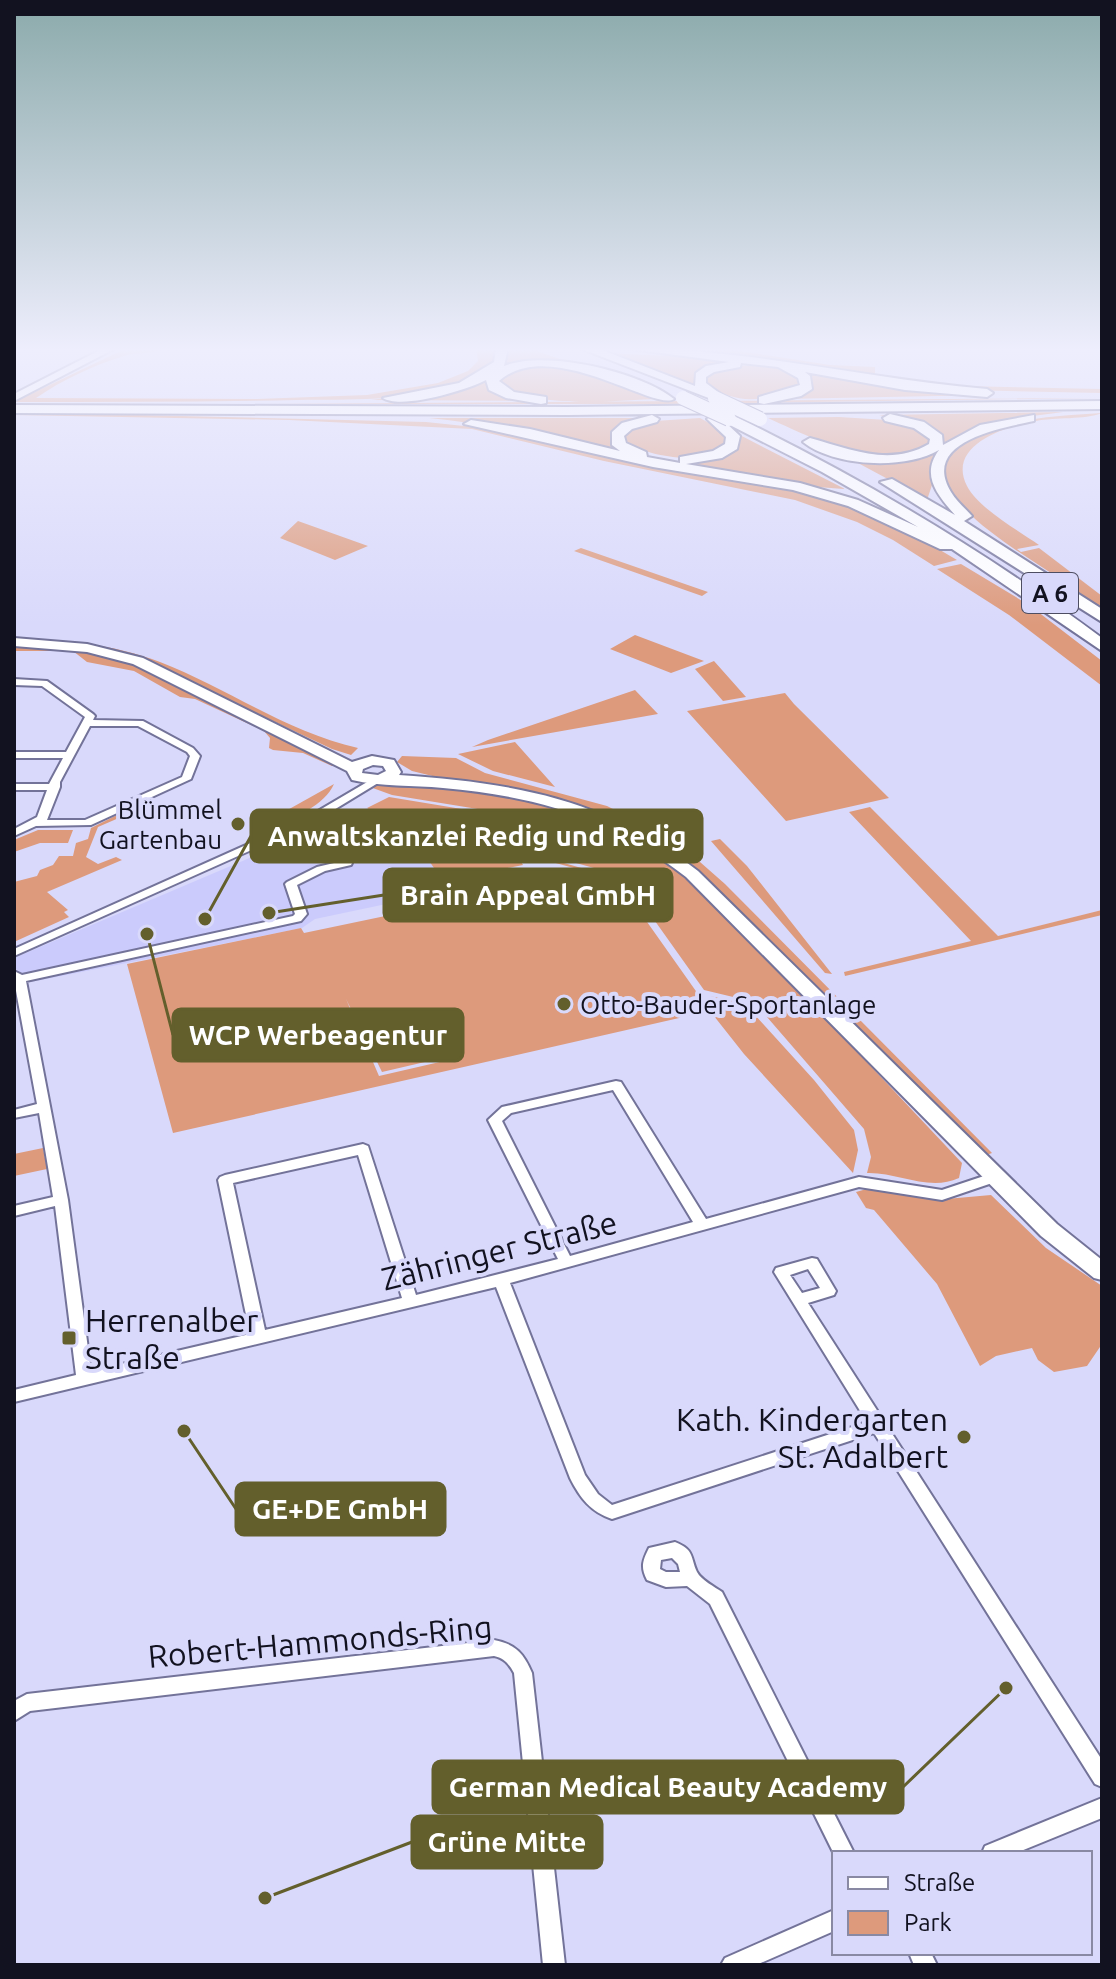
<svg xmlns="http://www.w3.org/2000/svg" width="1116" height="1979" viewBox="0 0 1116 1979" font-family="Ubuntu,sans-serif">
<rect width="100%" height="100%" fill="#d9d9fb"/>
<path fill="#cbcbfc" d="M367,808L434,852L426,855L443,881L453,890L315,919L302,928L31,982L14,967V958Z"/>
<path fill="#dd9a7c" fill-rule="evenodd" d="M127,348H162C148,356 138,351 124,356C94,365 62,380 36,398L257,399L367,395L438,383L468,371L478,361L476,348H498C499,369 472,379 455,385C406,402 348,399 297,400C202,402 108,402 14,402Z
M506,348H529L576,365L533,363L489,381L532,401L371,400L453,389L505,360Z
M646,348H720L830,365L875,367V374L963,386L1102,389V393L964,390L770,359Z
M604,353L740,359L930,390L991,395L780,399L811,385L810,379C775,359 740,361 702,371V390Z
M755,365L784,369L798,376L801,386C765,401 739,407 705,383L707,375L736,366Z
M540,366L576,368L659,399C616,400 529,411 498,381L517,369Z
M1099,398L665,404H266Z
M14,412L426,422L502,430L769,482L839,502L923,540L957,560L934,566L893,540L857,522L795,500L604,461L472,429L289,420L14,415Z
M1063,412C1019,418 959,421 932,462V485L927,500L843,455L892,460L941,445L910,421L879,415Z
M1102,413C1084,420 1056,417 1036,421C1006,426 946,445 967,486C978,508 1019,531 1039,545L1017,549L1021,552L1039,548L1102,596V611C1051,566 984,541 942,483L944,457C994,418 1041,417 1102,413Z
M839,417L887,420L909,424L929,434L932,442C895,480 805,435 768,418Z
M429,418H651L613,434C653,466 670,466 719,455L734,432L845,489C704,480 569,432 429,418Z
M700,418L720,429L727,438C717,471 644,456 623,441L627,430L655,421Z
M298,521L368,546L335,560L280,538Z
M581,548L708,592L702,596L574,551Z
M961,564L1029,605L1102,661V686L1009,615L937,569Z
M635,635L704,661L671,673L610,649Z
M14,638C64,640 113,644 160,662C227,688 287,732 358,748L351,755L332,749L142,659Z
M14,647L65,648L123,659L340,764L332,766L303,753L273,750L269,748L270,738L264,731L195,699L180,697L134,671L87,662L73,651H14Z
M714,661L746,697L723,701L695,669Z
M635,690L658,714L472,747L488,740Z
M785,693L794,704L889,798L786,821L687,711Z
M515,742L555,787L493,771L458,754Z
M402,756L456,758L485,773L607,806L675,840L725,884L992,1153L981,1157L668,845C589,794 500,794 412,771L397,762Z
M384,783L428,784L568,808L667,856L783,973L962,1163L959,1178C929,1192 898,1172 867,1173L871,1157L864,1129L754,1002L704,990L623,876L518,847L496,812L392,795L370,787Z
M334,784C325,805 294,818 274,826L266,822Z
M389,797L492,814L523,865L443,881L425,855L433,851L367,808Z
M870,807L998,936L1102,910V915L845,976L844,972L971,941L849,812Z
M123,812L128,814L98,827L86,857L98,864L116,857L122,860L47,892L68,910L64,912L69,917L14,942V882L37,876L40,870L53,865L59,856H73L76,843L88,839L91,828Z
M38,830H73L68,843H40L14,852V840Z
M720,839L747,866L832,974L825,973L711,841Z
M519,850L616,878L710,1011L720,1010L710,996L745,1004L814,1080L854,1130L858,1150L853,1173L744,1054L710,1011L173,1133L127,964L301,928L304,933L457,901L466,915L478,912L477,908L590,884L588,880L562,875L476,895L472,891L560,871L583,874L581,870L552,862L527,863ZM346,999L382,1072L455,1055L457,1058L379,1076Z
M43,1148L47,1169L14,1176V1154Z
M870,1188L935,1200L991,1195L1046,1248L1102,1286V1344L1087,1366L1054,1372L1038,1360L1032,1348L996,1356L980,1366L937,1284L874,1210L866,1208L856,1192Z"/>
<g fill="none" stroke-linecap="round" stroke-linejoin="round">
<g stroke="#737399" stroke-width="4">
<path id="street" d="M14,679L47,681L93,714L95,716L93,720L143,721L193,748L200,756L191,779L91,825L36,826L14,836V829L37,817L47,790H14V784H49L63,758H14V752H66L85,717L42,686L14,685ZM90,726H138L187,752L190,756L182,777L85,820H47L60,787V782Z
M374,778L379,781L378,783L314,822L14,956V949L306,818Z
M347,860L351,861L352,863L351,865L325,871L297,885L307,914L301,921L26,981L68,1200L91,1371L250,1334L218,1180L220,1177L225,1175L363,1144L368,1146L416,1295L558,1259L488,1120L502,1107L616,1081L621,1082L706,1219L859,1177L942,1190L996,1172L1001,1174L1003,1177L1001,1180L942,1200L859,1187L510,1283L585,1475L598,1494L612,1505L867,1422L774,1272L776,1268L812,1258L817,1259L836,1291L834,1295L808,1303L1102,1760V1787L1095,1784L874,1433L612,1519C591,1512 580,1498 570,1478L496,1287L14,1402V1390L76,1375L55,1206L14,1216V1206L53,1197L39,1113L14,1118V1110L37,1104L14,980V971L22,975L293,916L295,914L285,884L287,882L317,867ZM613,1090L693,1222L570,1256L502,1121L511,1113ZM358,1155L402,1298L265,1330L233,1183ZM808,1269L820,1288L802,1293L790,1275Z
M675,1542C695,1550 690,1557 697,1572C701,1580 715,1587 722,1592L854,1853L834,1854L710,1604L687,1586L666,1587L647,1580C640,1567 643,1560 649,1548ZM672,1558L678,1564L680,1572H666L660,1569L661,1560Z
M494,1640C516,1644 524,1654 532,1673L565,1965H543L514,1673C509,1664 504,1658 494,1656L30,1711L14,1721V1701L27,1694Z
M1102,1798V1818L1016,1853H982L985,1846Z
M834,1910V1931L756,1965H721L725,1958Z
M909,1953H931L937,1965H914Z"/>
</g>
<g stroke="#737399" stroke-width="4">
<path id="secondary" d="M104,348H116L14,401V394Z
M14,638L87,644L143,658L352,762L372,756L394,760L401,772L399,775C514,783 605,798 698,871L1057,1224L1102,1260V1280L1094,1278L1041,1236L686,877C609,817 540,797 443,788C413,785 381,787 352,780L347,771L133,664L87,652L14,646ZM373,765L383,766L386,771L378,775L362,773L363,769Z"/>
</g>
<g stroke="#737399" stroke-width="4">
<path id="highway" d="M496,348H508L504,366C545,349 641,372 674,399C655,412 550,335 499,381L514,392L546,397V403L541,404L506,398L489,390L486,380C467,390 401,410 383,398L459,383L494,362Z
M579,348H597L695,386L696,373L706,366L729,362L623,348C746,348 865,379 987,389L993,393L987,397L905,390L805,372L810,376L812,389L801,396L764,404L759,403V397L800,385L798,378L778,367L741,363L740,367L714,372L706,377V383L726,398L719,402Z
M1102,401V409L567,415L14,413V405L567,407Z
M890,414L924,422L942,435L943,445L980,425L1034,415V421C1002,428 920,441 951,492C956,501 965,508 972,516L964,521L1102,609V622L880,482L892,479L955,515C938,496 920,475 939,450C906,470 834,467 803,442L810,438C850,449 890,467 929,444L930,439L914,428L885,421L883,418Z
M652,415L659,419L657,422L632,429L624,436L626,443L646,452L647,457L680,463V457L713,451L725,444L726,437L707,419L714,415L723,420L724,416H734C864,479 986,552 1102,638V651L952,549H940L848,506L793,490L653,467L464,424L471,420L530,429L620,451L612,445V432L622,423ZM726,423L822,472L918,527L858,500L800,483L686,464L722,458L737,449L740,436Z"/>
</g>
<use href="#street" fill="#fff" fill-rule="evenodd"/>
<use href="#secondary" fill="#fff" fill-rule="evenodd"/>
<use href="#highway" fill="#fff" fill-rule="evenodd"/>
<g stroke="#737399" stroke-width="16" stroke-linecap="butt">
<path id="highway-bridge" d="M683,398L729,419
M715,398L760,419"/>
</g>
<use href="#highway-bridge" stroke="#fff" stroke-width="14"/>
</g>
<linearGradient id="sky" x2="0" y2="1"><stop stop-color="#8baaab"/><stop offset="0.56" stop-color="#eeeefd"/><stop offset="1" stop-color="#eeeefd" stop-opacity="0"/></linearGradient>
<rect width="1116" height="625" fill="url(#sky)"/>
<g fill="#635f2c" stroke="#d9d9fb" stroke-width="3">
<circle cx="238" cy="824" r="8"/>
<circle cx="564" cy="1004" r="8"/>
<rect x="61" y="1330" width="16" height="16" rx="4"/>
<circle cx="964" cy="1437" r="8"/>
</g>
<g text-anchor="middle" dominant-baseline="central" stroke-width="8" stroke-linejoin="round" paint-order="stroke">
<rect fill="#d9d9fb" stroke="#4e4e62" stroke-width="2" x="1022" y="573" width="56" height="40" rx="6"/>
<g font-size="24" font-weight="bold" fill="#121220">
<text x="1050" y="593">A 6</text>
</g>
<g font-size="26" fill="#121220" stroke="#d9d9fb" text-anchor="end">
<text x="222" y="809">Blümmel<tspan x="222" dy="30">Gartenbau</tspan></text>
<text x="580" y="1004" text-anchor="start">Otto-Bauder-Sportanlage</text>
</g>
<g font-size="32" fill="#121220" stroke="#d9d9fb">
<text transform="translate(499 1250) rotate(-14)">Zähringer Straße</text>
<text transform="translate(320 1641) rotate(-5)">Robert-Hammonds-Ring</text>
</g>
<g font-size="32" fill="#121220" stroke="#d9d9fb" text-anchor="start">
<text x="85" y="1320">Herrenalber<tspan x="85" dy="37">Straße</tspan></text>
<text x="948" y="1419" text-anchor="end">Kath. Kindergarten<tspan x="948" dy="37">St. Adalbert</tspan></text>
</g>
</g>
<path fill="none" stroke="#635f2c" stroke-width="3" d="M205 919L251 836M269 913L384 895M147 934L173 1035M184 1431L236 1509M1006 1688L903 1787M265 1898L412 1842"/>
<g fill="#635f2c" stroke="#d9d9fb" stroke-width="3">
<circle cx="205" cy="919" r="8"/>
<circle cx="269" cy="913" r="8"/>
<circle cx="147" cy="934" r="8"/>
<circle cx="184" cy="1431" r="8"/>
<circle cx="1006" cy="1688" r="8"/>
<circle cx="265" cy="1898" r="8"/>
</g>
<g fill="#635f2c" stroke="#635f2c" stroke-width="3">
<rect x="251" y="810" width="451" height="52" rx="8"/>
<rect x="384" y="869" width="288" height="52" rx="8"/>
<rect x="173" y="1009" width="290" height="52" rx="8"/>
<rect x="236" y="1483" width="209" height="52" rx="8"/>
<rect x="433" y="1761" width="470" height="52" rx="8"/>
<rect x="412" y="1816" width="190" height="52" rx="8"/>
</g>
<g font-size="28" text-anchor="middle" font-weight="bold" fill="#fff">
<text x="477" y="846">Anwaltskanzlei Redig und Redig</text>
<text x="528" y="905">Brain Appeal GmbH</text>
<text x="318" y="1045">WCP Werbeagentur</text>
<text x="340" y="1519">GE+DE GmbH</text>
<text x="668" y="1797">German Medical Beauty Academy</text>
<text x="507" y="1852">Grüne Mitte</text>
</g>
<rect width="1116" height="1979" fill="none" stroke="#121220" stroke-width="32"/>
<rect x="832" y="1851" width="260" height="104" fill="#d9d9fb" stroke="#8989a3" stroke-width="2"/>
<rect x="848" y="1877" width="40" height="12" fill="#ffffff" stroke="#8989a3" stroke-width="2"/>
<text x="904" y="1891" font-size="24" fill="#121220">Straße</text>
<rect x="848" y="1911" width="40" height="24" fill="#dd9a7c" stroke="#8989a3" stroke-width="2"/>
<text x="904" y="1931" font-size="24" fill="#121220">Park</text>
</svg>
